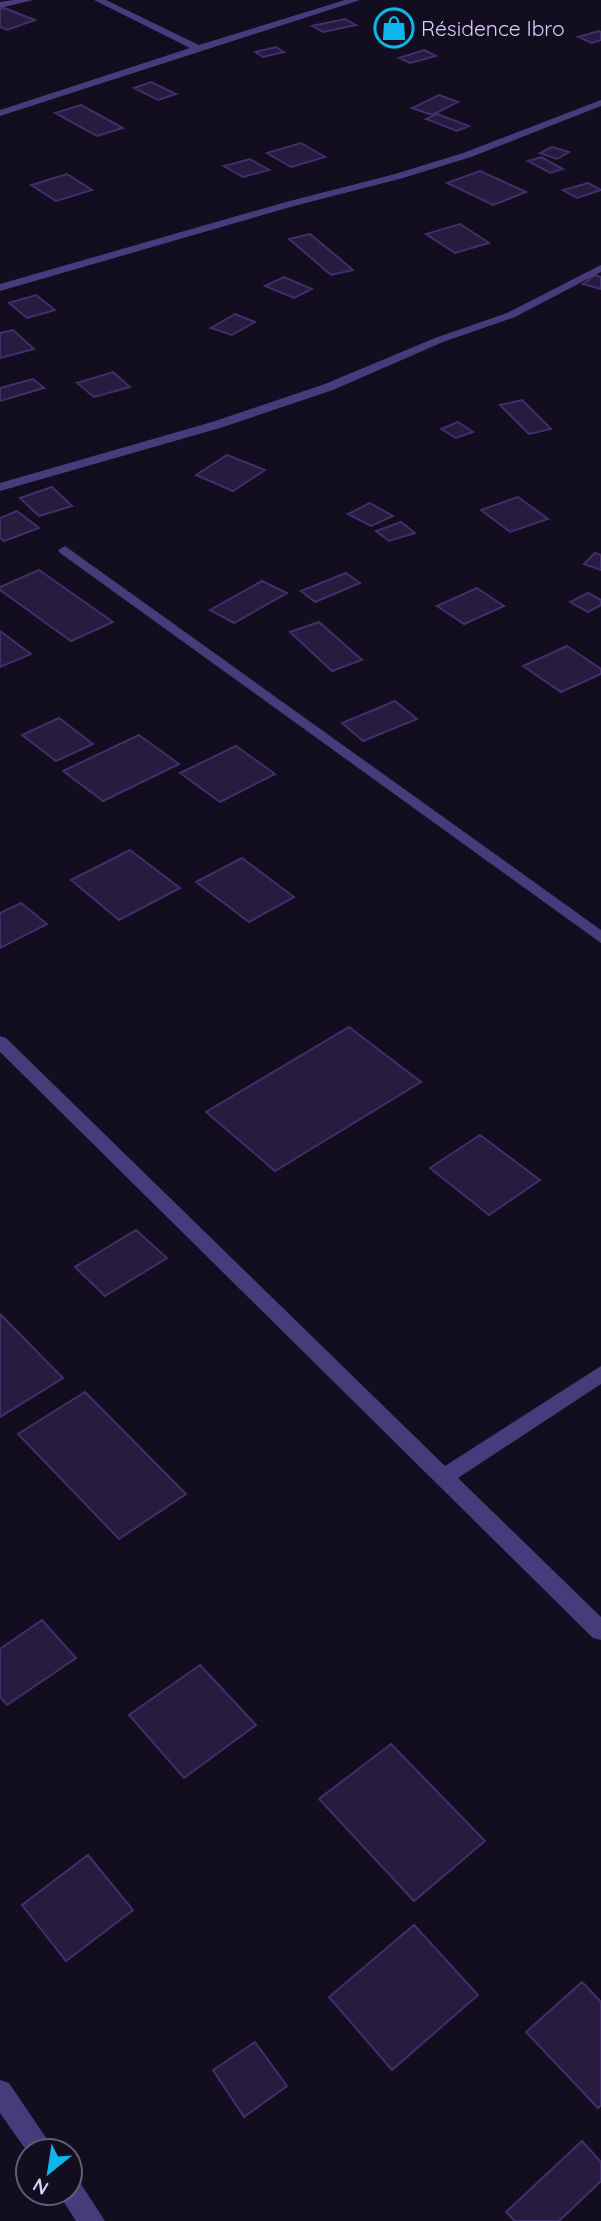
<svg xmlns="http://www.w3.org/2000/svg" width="601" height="2221" viewBox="0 0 601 2221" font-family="Quicksand,sans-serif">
<rect width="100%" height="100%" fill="#130e1f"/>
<path fill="#271b3f" stroke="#422e6a" stroke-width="2" d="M4,8L35,20L7,30L0,27V9Z
M345,19L356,25L323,32L312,26Z
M599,31L601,32V40L592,43L578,37Z
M276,47L284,52L263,57L255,52Z
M424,50L436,56L410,63L399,58Z
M151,82L176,94L158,100L134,88Z
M439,95L458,102L432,115L412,108Z
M81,105L123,128L97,136L55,113Z
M437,114L469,126L457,131L426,119Z
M301,143L325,157L291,167L267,153Z
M552,147L569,152L557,159L540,153Z
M541,157L563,169L550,173L528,161Z
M250,159L269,170L243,177L224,166Z
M480,171L526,192L493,205L447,183Z
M67,174L92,190L56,201L31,185Z
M588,183L601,190L577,198L563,190Z
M460,224L489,243L455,253L426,234Z
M310,234L353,270L331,275L289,239Z
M595,275L601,277V289L583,284Z
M284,277L312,289L294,298L265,286Z
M36,295L55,310L27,318L9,303Z
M235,314L255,322L232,335L211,328Z
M13,330L34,349L0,358V333Z
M113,372L130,387L94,397L77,383Z
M33,379L44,388L0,401V388Z
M522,400L551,429L529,434L500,405Z
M458,422L473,432L456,438L441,429Z
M227,455L265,470L233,491L196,475Z
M52,487L72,506L39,516L20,498Z
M518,497L548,519L510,532L481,510Z
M370,503L393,516L371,526L348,514Z
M17,511L39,528L4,541L0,538V518Z
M401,522L415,533L389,541L376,531Z
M595,553L601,555V570L584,564Z
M39,570L113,622L71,641L0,590V587Z
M346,573L360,583L315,602L301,591Z
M262,581L287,593L234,623L210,610Z
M477,588L504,606L464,624L437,606Z
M588,593L601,600V605L588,612L570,602Z
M319,622L362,660L332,671L290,632Z
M0,631L31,654L0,667Z
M567,646L601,669V674L561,692L523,666Z
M395,701L417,719L363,741L342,723Z
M59,718L93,744L56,761L22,735Z
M139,735L179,764L103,801L63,771Z
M236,746L275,774L220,802L180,773Z
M130,850L180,888L119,920L71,880Z
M242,858L294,897L249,922L196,882Z
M21,903L47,924L0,948V913Z
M349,1027L421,1082L275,1171L206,1112Z
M480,1135L540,1180L489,1215L430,1168Z
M136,1230L167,1258L105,1296L75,1267Z
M0,1314L63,1378L0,1417Z
M85,1392L186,1494L119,1539L18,1434Z
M42,1620L76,1658L7,1705L0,1697V1649Z
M200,1665L256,1725L184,1778L129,1715Z
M391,1744L485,1841L414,1901L319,1799Z
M88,1855L133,1910L66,1961L22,1905Z
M414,1925L478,1995L392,2070L329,1997Z
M582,1982L601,2002V2105L598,2108L526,2032Z
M255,2042L287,2086L244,2117L213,2070Z
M582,2141L601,2162V2181L559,2221H515L506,2212Z"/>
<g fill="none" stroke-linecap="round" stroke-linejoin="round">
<path fill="#473b7c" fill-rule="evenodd" d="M13,0H33L0,8V2Z
M94,0H106L199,45L345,0H360L0,116V110L190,48Z
M601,100V106L471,157L403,178L294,206L0,291V284L286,202L395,174L463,153Z
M601,265V272L515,317L443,342L333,390L220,428L0,491V483L212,422L325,384L435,338L507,313Z
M65,546L601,930V943L60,553L58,550Z
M0,1036L6,1038L445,1466L601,1366V1384L458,1478L601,1617V1640L593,1638L0,1052Z
M0,2080L9,2083L55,2151L28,2153L0,2113Z
M70,2177L79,2181L105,2221H76L58,2193H70Z"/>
</g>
<defs>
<g id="shop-ring" transform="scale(2.0125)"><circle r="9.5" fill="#130e1f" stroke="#0cb5eb" stroke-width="1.5"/><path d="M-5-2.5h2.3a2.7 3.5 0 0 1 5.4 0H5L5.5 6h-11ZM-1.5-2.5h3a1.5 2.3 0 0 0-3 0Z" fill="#0cb5eb"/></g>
</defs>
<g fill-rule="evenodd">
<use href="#shop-ring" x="394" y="28"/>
</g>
<g text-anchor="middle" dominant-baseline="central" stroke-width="6" stroke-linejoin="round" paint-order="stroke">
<g font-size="21" fill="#dacefd" stroke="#130e1f" text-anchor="start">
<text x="421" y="28">Résidence Ibro</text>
</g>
</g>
<g transform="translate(49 2172) rotate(210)"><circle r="33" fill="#130e1f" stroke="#635b78" stroke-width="2"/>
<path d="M0-5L12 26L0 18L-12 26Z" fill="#0cb5eb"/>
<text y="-10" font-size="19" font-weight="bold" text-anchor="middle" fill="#dacefd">N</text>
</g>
</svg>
